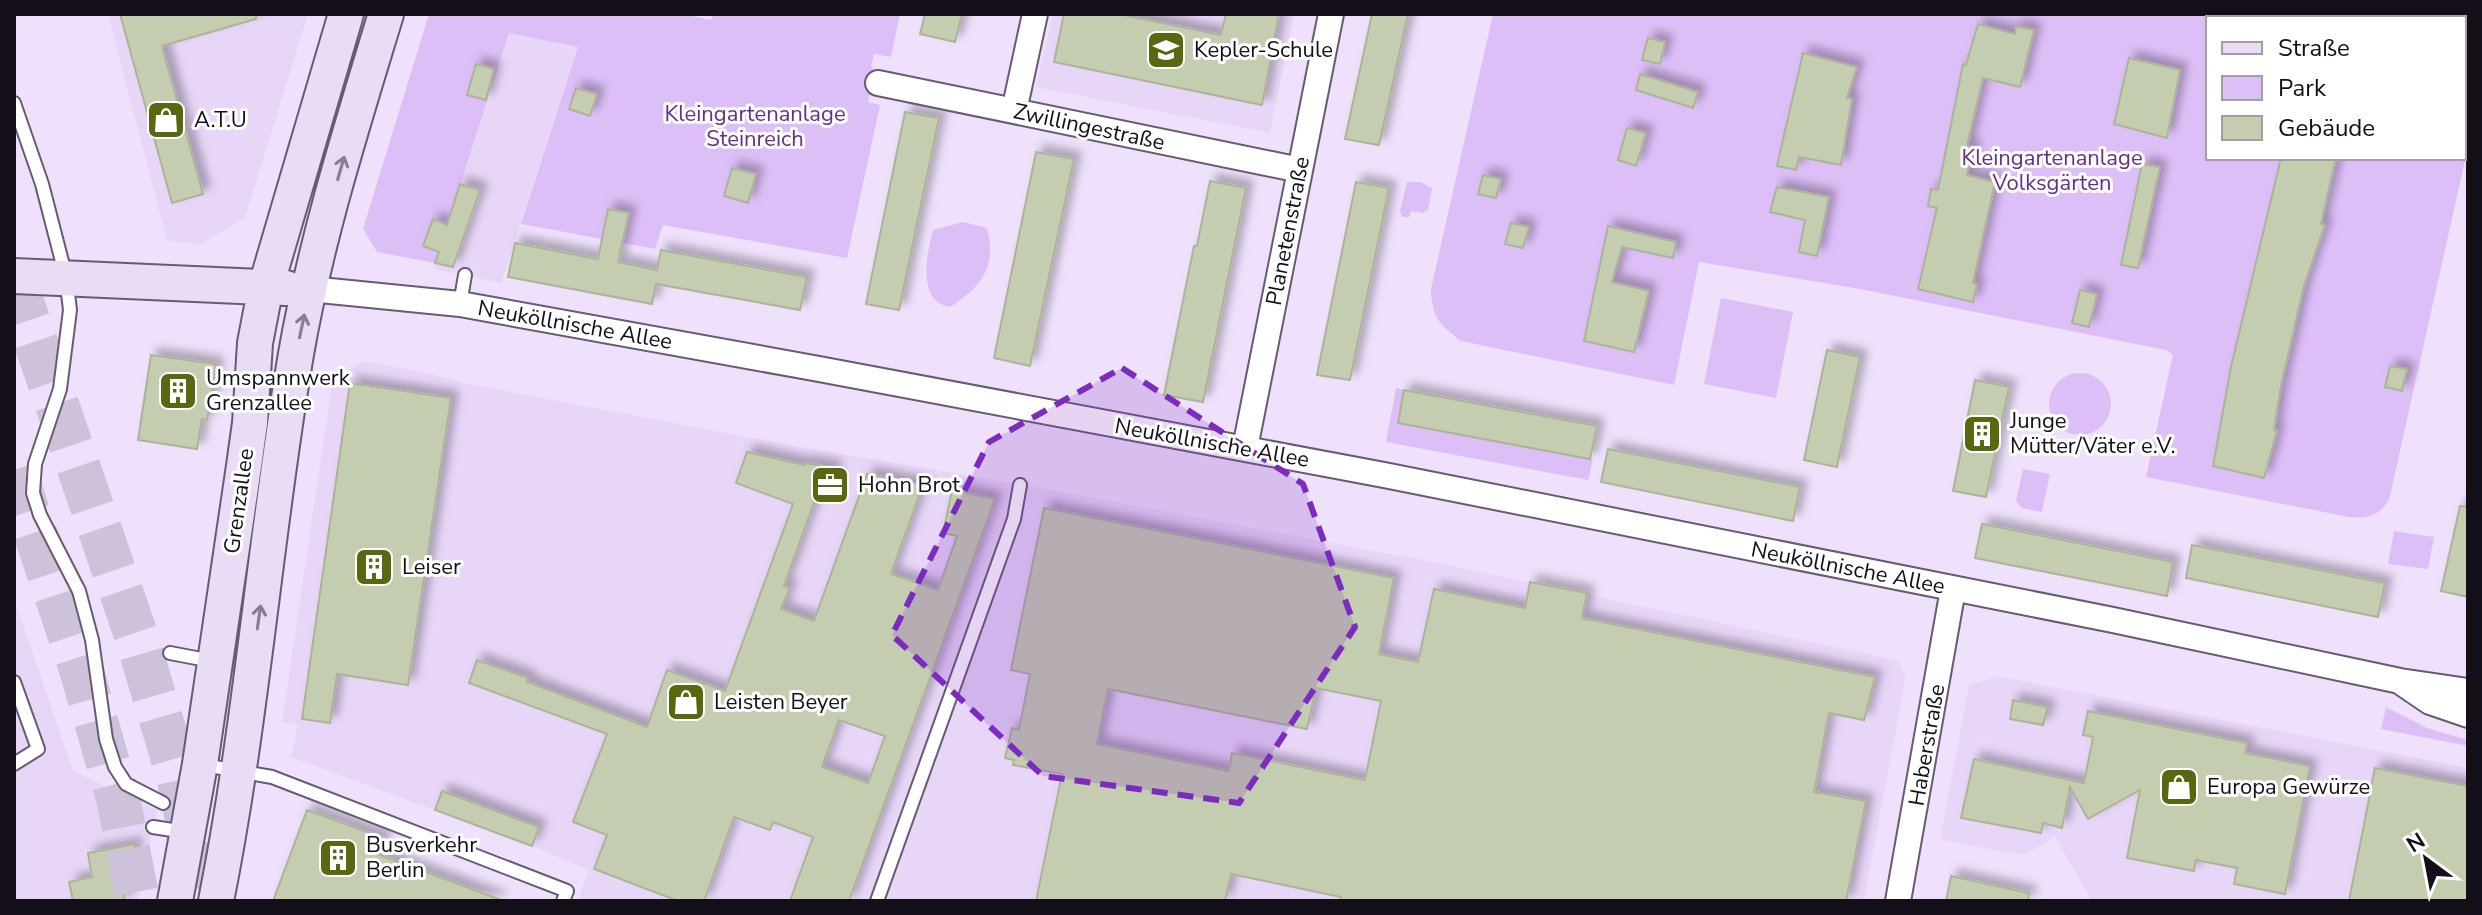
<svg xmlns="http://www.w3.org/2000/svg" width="2482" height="915" viewBox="0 0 2482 915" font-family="'Nunito Sans',sans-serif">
<defs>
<filter id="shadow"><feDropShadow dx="7" dy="-7" stdDeviation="4" flood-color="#0004"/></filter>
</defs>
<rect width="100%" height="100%" fill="#efe1fc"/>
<path fill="#e8d6f8" d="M108,14H308L245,218L201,244L167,241Z
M1053,14H1294L1270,133L1036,87Z
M509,33L578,47L501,283L433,269Z
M362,361L428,373L464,383L794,446L1035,487L1428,561L1896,660L1906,675L1864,901H577L589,870L532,846L291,757L298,724L282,722L332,384Z
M14,598L73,771L157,810L138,901H14Z
M1998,676L2468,768V901H2092L2055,837L2024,855L1940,840L1969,685Z"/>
<path fill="#ddbff7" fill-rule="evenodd" d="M429,14H682L711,20L713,14H900L891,57L874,54L871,66L875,71L868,102L880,105L847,258L663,225L655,249L521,224L578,47L509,33L435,263L377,252L363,229Z
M1493,14H2468V147L2389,500C2378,516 2368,519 2349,517L2146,477L2173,355L2166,350L1860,289L1699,262L1674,385L1461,341C1439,324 1432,318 1431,289ZM2208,18H2464V158H2208Z
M1407,182H1420L1432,188L1428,210L1423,213L1411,211L1409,217H1402L1400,211Z
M963,222L987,228C997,266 982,287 950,307C916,302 927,252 933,230Z
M1721,298L1793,312L1776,398L1704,384Z
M2049 404a31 31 0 1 1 62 0a31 31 0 1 1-62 0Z
M1396,388L1404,390L1399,423L1593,459L1588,480L1386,442Z
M2023,469L2050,474L2042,512L2022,508L2016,501Z
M2394,531L2434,537L2428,569L2388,564Z
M2386,707L2427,728L2468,740V746L2381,729Z"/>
<path fill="#c5cdb1" stroke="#acb398" stroke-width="2" fill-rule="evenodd" filter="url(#shadow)" d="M120,14H256V19L162,46L203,194L172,203Z
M925,14H962L955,42L920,34Z
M1064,14H1119L1221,35L1226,14H1279L1262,105L1054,62Z
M1372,14H1408L1379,145L1345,139Z
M1978,24L2015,34L2016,26L2034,30L2020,87L1983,78L1967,146L1973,147L1967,175L1995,182L1973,283L1977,284L1973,302L1918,289L1937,208L1928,206L1931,189L1938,190L1963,64L1966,65Z
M1648,38L1665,42L1660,64L1642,60Z
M1803,53L1857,67L1847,98L1852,99L1841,165L1799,157L1796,170L1777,166Z
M2129,58L2180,70L2167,138L2114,124Z
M476,64L494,69L486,100L467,95Z
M1640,74L1698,92L1693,108L1636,90Z
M576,88L597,94L590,116L569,109Z
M905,112L939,118L899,310L866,304Z
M1627,128L1646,133L1636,166L1618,160Z
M1036,152L1074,159L1030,366L994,358Z
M2281,158H2336L2321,224L2325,225L2304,286L2281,386L2274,430L2277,431L2264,478L2213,466L2231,367Z
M2142,164L2160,167L2138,268L2121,265Z
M732,168L756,174L748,203L724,196Z
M1483,175L1501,179L1496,198L1478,194Z
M1210,181L1246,188L1203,402L1164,395L1194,246H1197Z
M1356,182L1389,188L1350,380L1317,375Z
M460,184L480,190L453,267L435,263L439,252L423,246L433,219L447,225Z
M1777,187L1829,197L1817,256L1799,252L1805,220L1770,212Z
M608,209L629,213L618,262L657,270L661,250L807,277L800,310L656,284L652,304L508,277L515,243L598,259Z
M1511,223L1529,227L1523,248L1505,244Z
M1608,226L1676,242L1673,258L1622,247L1612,282L1649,291L1634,352L1584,341Z
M2080,290L2097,294L2089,327L2072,323Z
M1827,350L1860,357L1837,467L1804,460Z
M151,355L216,364L207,420L202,419L197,449L138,440Z
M2390,366L2407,369L2402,391L2385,387Z
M1975,380L2009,387L1986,497L1953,491Z
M350,383L451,398L408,685L337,674L330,723L302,719Z
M1404,390L1597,426L1590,459L1398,423Z
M1608,449L1800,487L1793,521L1601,482Z
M747,452L805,465L806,463L835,468L824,498L816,497L784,586L790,588L781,609L814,621L867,474L923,485L891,574L938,590L957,536L943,533L952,490L995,499L849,901H790L813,837L773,822L770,830L734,817L704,901H678L594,869L607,835L573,822L607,734L469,683L477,660L528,678L527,682L647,727L667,670L725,691L793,504L736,483ZM839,720L885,736L868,783L822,767Z
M2460,506L2468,507V597L2441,591Z
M1044,508L1394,578L1379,654L1418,662L1434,589L1525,608L1530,582L1587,593L1582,618L1875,677L1864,720L1829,713L1814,792L1866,801L1846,901H1340L1341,897L1231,874L1225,901H1036L1062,774L1013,765L1014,760L1005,758L1012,728L1019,730L1030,674L1011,670ZM1316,688L1381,701L1365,780L1232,753L1229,771L1097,744L1108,689L1307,729Z
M1982,524L2173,562L2167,596L1975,558Z
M2192,545L2385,583L2378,617L2186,578Z
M2013,700L2048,707L2043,725L2010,719Z
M2088,711L2247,743L2245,753L2310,766L2285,894L2234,884L2237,868L2196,860L2194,871L2127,858L2140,790L2088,819L2070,787L2062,828L2043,823L2041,833L1961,818L1974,759L2084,783L2093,737L2083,735Z
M2375,768L2468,786V901H2349Z
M442,791L539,827L532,846L435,810Z
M307,810L384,838L377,854L499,899L498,901H273Z
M135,844L123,901H73L69,882L92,877L88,853Z
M1951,876L2029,893L2028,901H1946Z"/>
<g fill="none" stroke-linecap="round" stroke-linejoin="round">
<path stroke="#cec1da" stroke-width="44" stroke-dasharray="44 22" stroke-linecap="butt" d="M14,279L137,638L179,780L204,901
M14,470L81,669L118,798L138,901"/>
<g stroke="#675b72" stroke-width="16">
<path id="lane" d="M14,103L42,184L66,277L70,310L60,389L35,464L33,493L40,515L79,591L92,640L106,739L115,767L126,784L163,803
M460,304L465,275
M170,653L212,661
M14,682L38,749L14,764
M204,765L272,777L567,891L563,901
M153,827L185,832
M877,901L1014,519L1020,485"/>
</g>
<g stroke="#675b72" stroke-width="28">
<path id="street" d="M878,83L1300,170
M1014,111L1035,14
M310,289L460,304L819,369L1384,475L2113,620L2400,681L2468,691
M1245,448L1331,14
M2402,683L2430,702L2468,715
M1898,901L1953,589"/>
</g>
<g stroke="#675b72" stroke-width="38">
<path id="secondary" d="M14,276L286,288
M175,901L200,764L244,466L250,423L255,343L266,286L346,14
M216,901C252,721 265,536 296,354C316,239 352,126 386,14"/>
</g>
<use href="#lane" stroke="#fff" stroke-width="12"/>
<use href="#street" stroke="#fff" stroke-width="24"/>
<use href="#secondary" stroke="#e9dcf4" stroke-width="34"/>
</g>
<defs><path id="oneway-shaft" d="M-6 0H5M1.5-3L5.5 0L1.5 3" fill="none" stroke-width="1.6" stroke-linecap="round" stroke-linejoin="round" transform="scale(2)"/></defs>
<g stroke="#897f91">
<use href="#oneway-shaft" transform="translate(341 168) rotate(-74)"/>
<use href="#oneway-shaft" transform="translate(302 326) rotate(-78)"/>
<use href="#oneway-shaft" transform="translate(259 617) rotate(-82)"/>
</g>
<path fill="#7b2cbf" fill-opacity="0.2" stroke="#7b2cbf" stroke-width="6" stroke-dasharray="16 10" stroke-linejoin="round" d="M1122,368L1303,484L1355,627L1239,803L1043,776L892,635L989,442Z"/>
<defs>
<g id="school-square" transform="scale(2)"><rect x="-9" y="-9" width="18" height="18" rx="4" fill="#586811" stroke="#fff"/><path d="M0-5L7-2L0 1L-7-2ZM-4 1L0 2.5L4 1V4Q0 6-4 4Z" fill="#fff"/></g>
<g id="shop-square" transform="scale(2)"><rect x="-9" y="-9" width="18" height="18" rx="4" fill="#586811" stroke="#fff"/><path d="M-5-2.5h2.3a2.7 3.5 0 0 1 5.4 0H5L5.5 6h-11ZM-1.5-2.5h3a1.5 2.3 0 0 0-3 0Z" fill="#fff"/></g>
<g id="building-square" transform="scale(2)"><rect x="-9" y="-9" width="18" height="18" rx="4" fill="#586811" stroke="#fff"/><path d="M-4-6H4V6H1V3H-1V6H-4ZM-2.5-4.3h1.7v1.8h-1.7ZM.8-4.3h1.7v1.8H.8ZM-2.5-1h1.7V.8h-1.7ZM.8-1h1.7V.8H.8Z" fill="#fff"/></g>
<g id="office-square" transform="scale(2)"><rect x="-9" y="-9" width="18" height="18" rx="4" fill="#586811" stroke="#fff"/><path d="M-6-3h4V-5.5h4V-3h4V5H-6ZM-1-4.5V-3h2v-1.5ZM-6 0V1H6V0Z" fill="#fff"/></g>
</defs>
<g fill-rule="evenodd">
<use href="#school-square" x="1166" y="50"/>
<use href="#shop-square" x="166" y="120"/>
<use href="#building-square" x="178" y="391"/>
<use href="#building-square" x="1982" y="434"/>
<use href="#office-square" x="830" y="485"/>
<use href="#building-square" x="374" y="567"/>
<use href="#shop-square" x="686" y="702"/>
<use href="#shop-square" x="2179" y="787"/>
<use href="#building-square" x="338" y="858"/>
</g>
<g text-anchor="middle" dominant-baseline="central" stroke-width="6" stroke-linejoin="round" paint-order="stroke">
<g font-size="22" fill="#130e17" stroke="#fff" text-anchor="start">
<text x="1194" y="50">Kepler-Schule</text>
<text x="194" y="120">A.T.U</text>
<text x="206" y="378">Umspannwerk<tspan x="206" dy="25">Grenzallee</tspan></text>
<text x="2010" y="421">Junge<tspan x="2010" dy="25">Mütter/Väter e.V.</tspan></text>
<text x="858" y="485">Hohn Brot</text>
<text x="402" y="567">Leiser</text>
<text x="714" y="702">Leisten Beyer</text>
<text x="2207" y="787">Europa Gewürze</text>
<text x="366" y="845">Busverkehr<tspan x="366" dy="25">Berlin</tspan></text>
</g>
<g font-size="22" fill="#642f89" stroke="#fff">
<text x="755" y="114">Kleingartenanlage<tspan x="755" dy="25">Steinreich</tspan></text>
<text x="2052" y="158">Kleingartenanlage<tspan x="2052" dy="25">Volksgärten</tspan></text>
</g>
<g font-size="22" fill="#130e17" stroke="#fff">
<text transform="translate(1089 127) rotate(12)">Zwillingestraße</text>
<text transform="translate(1288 231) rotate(-79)">Planetenstraße</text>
<text transform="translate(575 325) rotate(10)">Neuköllnische Allee</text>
<text transform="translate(1212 443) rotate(10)">Neuköllnische Allee</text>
<text transform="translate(239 501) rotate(-82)">Grenzallee</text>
<text transform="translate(1848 568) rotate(11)">Neuköllnische Allee</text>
<text transform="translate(1927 745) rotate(-80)">Haberstraße</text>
</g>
</g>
<rect width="2482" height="915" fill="none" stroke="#130e17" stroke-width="32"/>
<rect x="2206" y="16" width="260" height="144" fill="#ffffff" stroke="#a19fa2" stroke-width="2"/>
<rect x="2222" y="42" width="40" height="12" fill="#e9dcf4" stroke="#a19fa2" stroke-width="2"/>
<text x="2278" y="56" font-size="24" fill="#130e17">Straße</text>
<rect x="2222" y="76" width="40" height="24" fill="#ddbff7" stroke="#a19fa2" stroke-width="2"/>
<text x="2278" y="96" font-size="24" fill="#130e17">Park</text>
<rect x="2222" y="116" width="40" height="24" fill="#c5cdb1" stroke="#a19fa2" stroke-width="2"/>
<text x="2278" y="136" font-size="24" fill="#130e17">Gebäude</text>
<g transform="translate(2426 859) rotate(328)" stroke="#ffffff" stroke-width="6" paint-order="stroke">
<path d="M0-6L14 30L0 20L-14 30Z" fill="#130e17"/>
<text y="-12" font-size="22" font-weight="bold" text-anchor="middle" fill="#130e17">N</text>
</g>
</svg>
